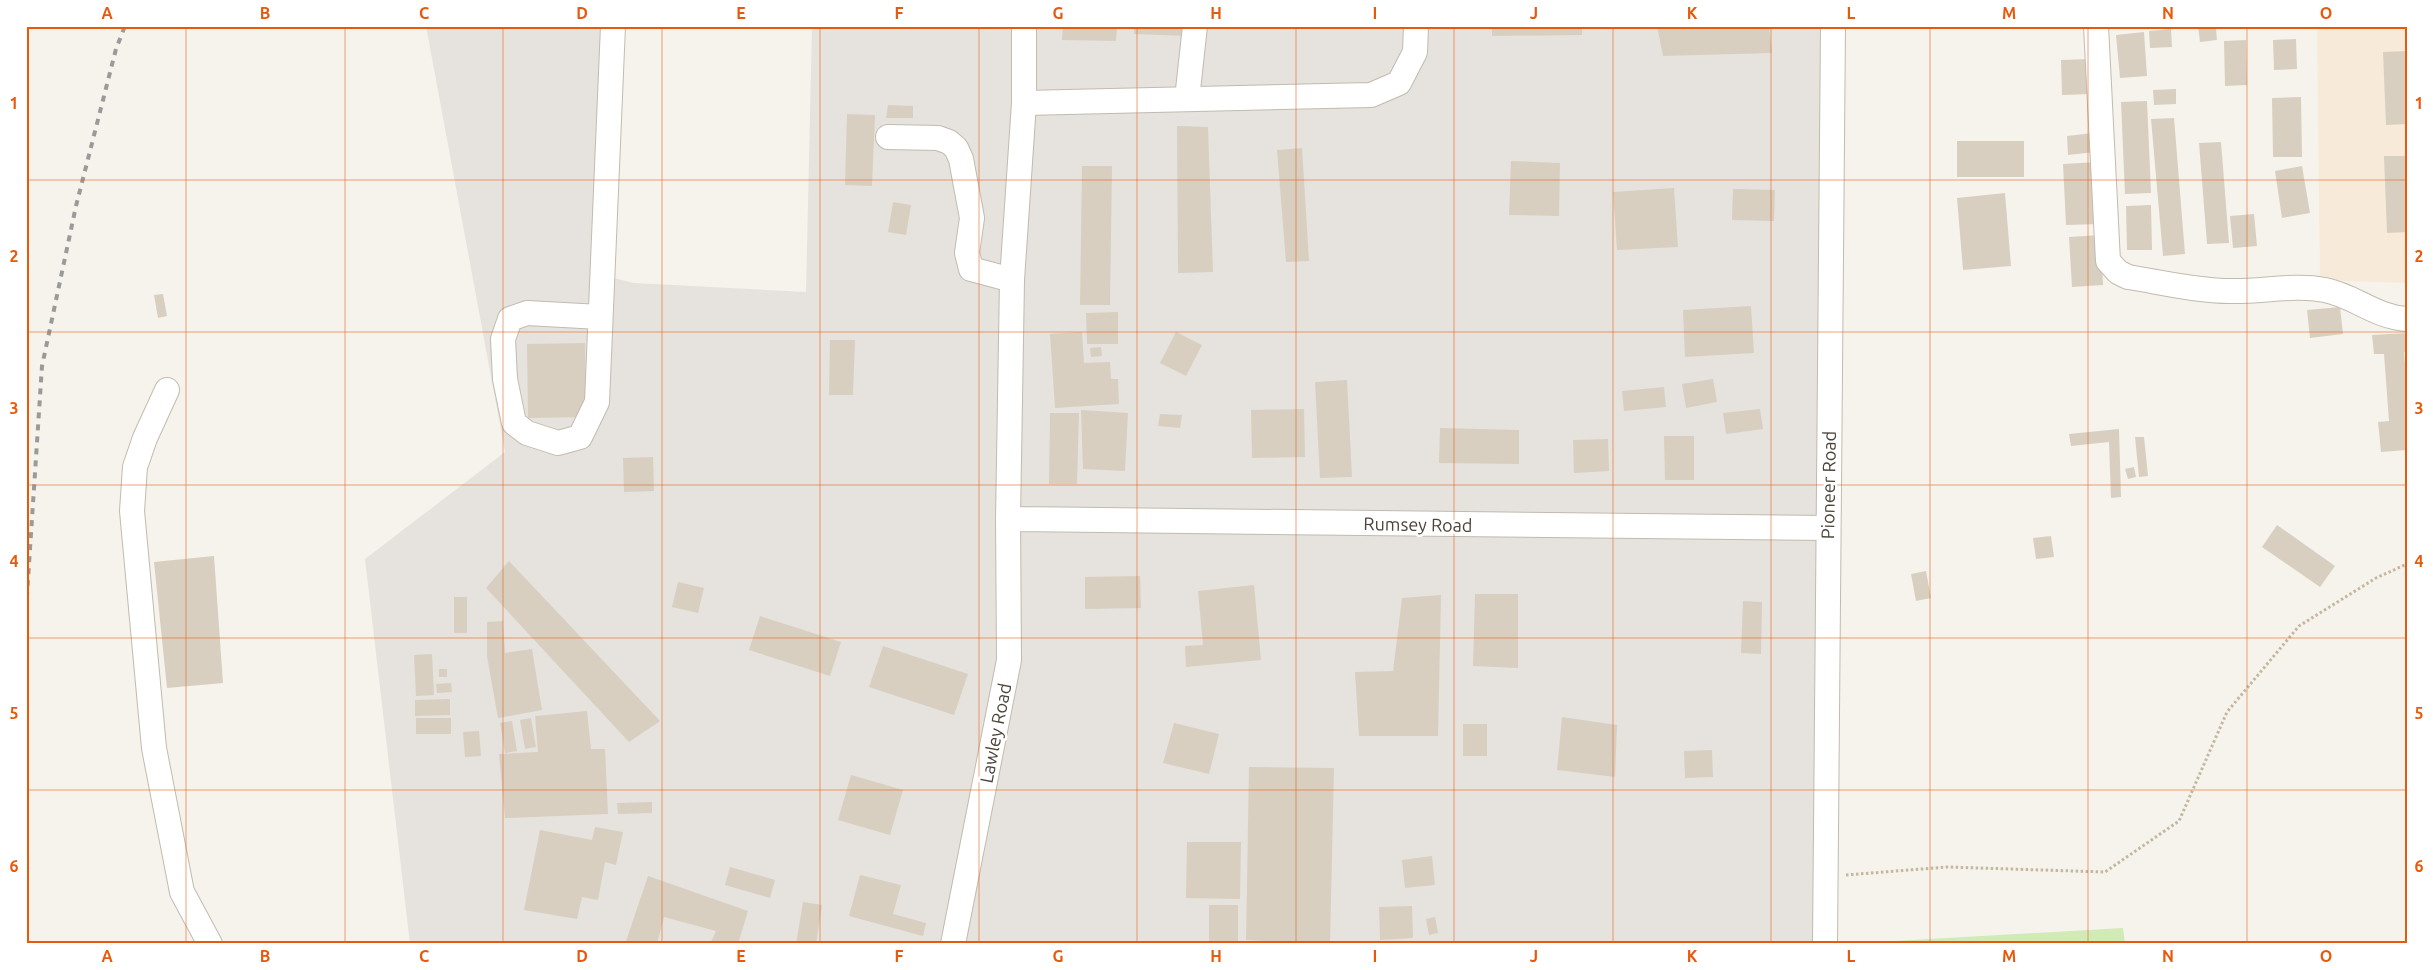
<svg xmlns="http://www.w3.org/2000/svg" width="2433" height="970" viewBox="0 0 2433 970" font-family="Ubuntu,sans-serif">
<rect width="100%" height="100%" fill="#f6f3ec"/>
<path fill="#f7ead8" d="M2317,26H2407V283L2320,280Z"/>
<path fill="#e6e2dd" d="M426,26H613L601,275L634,283L806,292L812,26H1833L1826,944H410L365,559L505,452Z"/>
<path fill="#d2eab5" d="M2123,928L2125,944H1877V942Z"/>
<path fill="#d8cfc1" d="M1063,26H1117L1116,41L1062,40Z
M1134,26H1189V36L1134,34Z
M1492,26H1582V35L1492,36Z
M1657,26H1769L1772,53L1663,56Z
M2198,26H2229V28L2216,29L2217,40L2200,42Z
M2171,29L2172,47L2150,48L2149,31Z
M2144,32L2147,76L2120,78L2116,35Z
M2296,39L2297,69L2274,70L2273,40Z
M2246,40L2247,85L2225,86L2224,41Z
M2407,51V124L2386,125L2383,52Z
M2091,59L2092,94L2062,95L2061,60Z
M2176,89V104L2154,105L2153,90Z
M2301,97L2302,157H2273L2272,98Z
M2147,101L2151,193L2125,194L2121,102Z
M888,105L913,106V118H886Z
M847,114L875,115L872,186L845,185Z
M2174,118L2185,254L2163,256L2151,119Z
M1177,126L1208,127L1213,272L1178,273Z
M2093,133L2095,152L2068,155L2067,136Z
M1957,141H2024V177H1957Z
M2221,142L2229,243L2207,244L2199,143Z
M1302,148L1309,261L1286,262L1277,150Z
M2384,156H2407V232L2387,233Z
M1511,161L1560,163L1559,216L1509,215Z
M2098,162L2100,224L2066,225L2063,164Z
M1082,166H1112L1110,305H1080Z
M2302,166L2310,213L2282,218L2275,171Z
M1674,188L1678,247L1617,250L1613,192Z
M1733,189L1775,190L1774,221L1732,220Z
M2005,193L2011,266L1963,270L1957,198Z
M893,202L911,205L906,235L888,232Z
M2151,205L2152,250H2127L2126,206Z
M2254,214L2257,246L2233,248L2230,216Z
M2101,235L2103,285L2072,287L2069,237Z
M163,294L167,316L158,318L154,295Z
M1751,306L1754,353L1685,357L1683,310Z
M2340,307L2343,334L2310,338L2307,310Z
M1118,312V344H1087L1086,313Z
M1082,332L1084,363L1110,362L1111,379H1118L1119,404L1055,408L1050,334Z
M1176,332L1202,345L1186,376L1160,363Z
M2407,333V352H2404L2407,386V450L2381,452L2378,422L2389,421L2384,354H2374L2372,335Z
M830,340H855L853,395H829Z
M585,343L586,417L528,418L527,344Z
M1101,347L1102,356L1091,357L1090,348Z
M1713,379L1717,402L1686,408L1682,384Z
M1347,380L1352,477L1320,478L1315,382Z
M1664,387L1666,407L1624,411L1622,391Z
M1304,409L1305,457L1252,458L1251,410Z
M1760,409L1763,429L1726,434L1723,413Z
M1081,410L1128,413L1125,471L1083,469Z
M1050,413H1079L1077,484H1049Z
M1160,414L1182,415L1180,428L1158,426Z
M1440,428L1519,430V464L1439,463Z
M2119,429L2121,497L2111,498L2109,442L2071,446L2069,434Z
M1664,436H1694V480H1665Z
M2135,437H2144L2148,476L2139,477Z
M1608,439L1609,471L1574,473L1573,440Z
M653,457L654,491L624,492L623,458Z
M2134,467L2136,477L2128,479L2125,469Z
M2277,525L2335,566L2320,587L2262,547Z
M2051,536L2054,557L2036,559L2033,538Z
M214,556L223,683L167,688L154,562Z
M509,561L660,721L629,742L486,588Z
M1926,571L1931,598L1916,601L1911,574Z
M1140,576L1141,608L1085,609V577Z
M678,582L704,588L698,613L672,607Z
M1254,585L1261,660L1186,667L1185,646L1203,645L1198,591Z
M1475,594H1518V668L1473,666Z
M1441,595L1438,736H1359L1355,672L1393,671L1402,598Z
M454,597H467V633H454Z
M1743,601L1762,602L1761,654L1741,653Z
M760,616L841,642L830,676L749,650Z
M503,621L505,653L532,649L542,710L498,718L487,656V622Z
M883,646L968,674L954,715L869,687Z
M432,654L434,695L416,696L414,655Z
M439,669H447V677H439Z
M451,683L452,692L437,693L436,684Z
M450,699V715L415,716V700Z
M587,711L591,749H605L608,814L505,818L499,754L538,752L535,716Z
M1562,717L1617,725L1615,777L1557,770Z
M416,718H451V734H416Z
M531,718L536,747L525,749L520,720Z
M512,721L517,751L505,753L500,723Z
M1174,723L1219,734L1209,774L1163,763Z
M1463,724H1487V756H1463Z
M479,731L481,756L465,757L463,732Z
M1712,750L1713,777L1685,778L1684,751Z
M1249,767L1334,768L1330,944L1246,940Z
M851,775L903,790L890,835L838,820Z
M652,802V813L618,814L617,803Z
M595,827L623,832L616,865L605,862L598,900L582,897L577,919L524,910L540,830L592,840Z
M1187,842H1241L1240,899L1186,898Z
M1432,856L1435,885L1405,888L1402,860Z
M730,867L775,880L770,898L725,885Z
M860,875L901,885L893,914L926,923L923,936L849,916Z
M648,876L748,911L738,944H710L716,931L664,917L657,944H625Z
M803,902L822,905L816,944H796Z
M1209,905H1238V944H1209Z
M1412,906L1413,938L1380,940L1379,907Z
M1435,917L1438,933L1429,935L1426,919Z"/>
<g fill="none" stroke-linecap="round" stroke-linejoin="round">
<g stroke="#c2bbae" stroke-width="26">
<path id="minor" d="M2096,26L2108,261L2118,272L2128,277C2160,282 2197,291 2230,291C2261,292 2294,284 2325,290C2355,296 2375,317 2407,319
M1187,99L1195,26
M1024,103L1371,95L1399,83L1415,52L1416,26
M888,137L938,138L949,142L956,148L961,159L972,218L967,253L971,269L1012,280
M600,317L527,313L510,319L503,339L505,379L514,423L527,433L558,443L580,437L597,402L613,26
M167,390L145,438L135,467L132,511L154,748L182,892L210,944
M1008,519L1828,528
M953,944L1009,660L1008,519L1012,280L1024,103V26
M1825,944L1833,26"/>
</g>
<path stroke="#c4b79f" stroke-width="3" stroke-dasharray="2.5 2.5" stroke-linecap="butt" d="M1846,875L1947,867L2105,872L2179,821L2227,712L2299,626L2376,578L2407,564"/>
<use href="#minor" stroke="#fff" stroke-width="24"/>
<path stroke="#9a9a9a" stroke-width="4" stroke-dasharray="6 6" stroke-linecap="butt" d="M26,610L42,366L76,206L116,49L125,26"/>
</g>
<path fill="none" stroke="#e8590c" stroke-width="1" stroke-opacity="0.55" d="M186,26V944M345,26V944M503,26V944M662,26V944M820,26V944M979,26V944M1137,26V944M1296,26V944M1454,26V944M1613,26V944M1771,26V944M1930,26V944M2088,26V944M2247,26V944M26,180H2407M26,332H2407M26,485H2407M26,638H2407M26,790H2407"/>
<g text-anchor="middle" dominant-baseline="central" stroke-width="5" stroke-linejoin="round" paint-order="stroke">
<g font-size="18" fill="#4b4439" stroke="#fff">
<text transform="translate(1828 485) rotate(-89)">Pioneer Road</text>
<text transform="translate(1418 524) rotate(1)">Rumsey Road</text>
<text transform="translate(995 733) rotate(-79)">Lawley Road</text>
</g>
</g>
<rect width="2433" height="970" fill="none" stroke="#ffffff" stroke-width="55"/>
<rect x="28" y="28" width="2378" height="914" fill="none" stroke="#e8590c" stroke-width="2"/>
<g font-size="16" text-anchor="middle" font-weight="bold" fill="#e8590c">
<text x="107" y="19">A</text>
<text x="265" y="19">B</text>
<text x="424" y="19">C</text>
<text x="582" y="19">D</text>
<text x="741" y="19">E</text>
<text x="899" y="19">F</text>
<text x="1058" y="19">G</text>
<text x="1216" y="19">H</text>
<text x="1375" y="19">I</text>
<text x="1534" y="19">J</text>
<text x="1692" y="19">K</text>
<text x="1851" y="19">L</text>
<text x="2009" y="19">M</text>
<text x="2168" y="19">N</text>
<text x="2326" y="19">O</text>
<text x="14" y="109">1</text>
<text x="2419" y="109">1</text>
<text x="14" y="262">2</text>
<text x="2419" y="262">2</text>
<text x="14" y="414">3</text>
<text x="2419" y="414">3</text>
<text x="14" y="567">4</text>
<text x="2419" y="567">4</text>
<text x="14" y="719">5</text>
<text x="2419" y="719">5</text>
<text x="14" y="872">6</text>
<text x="2419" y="872">6</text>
<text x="107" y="962">A</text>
<text x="265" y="962">B</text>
<text x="424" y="962">C</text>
<text x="582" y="962">D</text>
<text x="741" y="962">E</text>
<text x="899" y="962">F</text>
<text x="1058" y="962">G</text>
<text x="1216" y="962">H</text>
<text x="1375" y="962">I</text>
<text x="1534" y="962">J</text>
<text x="1692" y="962">K</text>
<text x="1851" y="962">L</text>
<text x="2009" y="962">M</text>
<text x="2168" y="962">N</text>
<text x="2326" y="962">O</text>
</g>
</svg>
